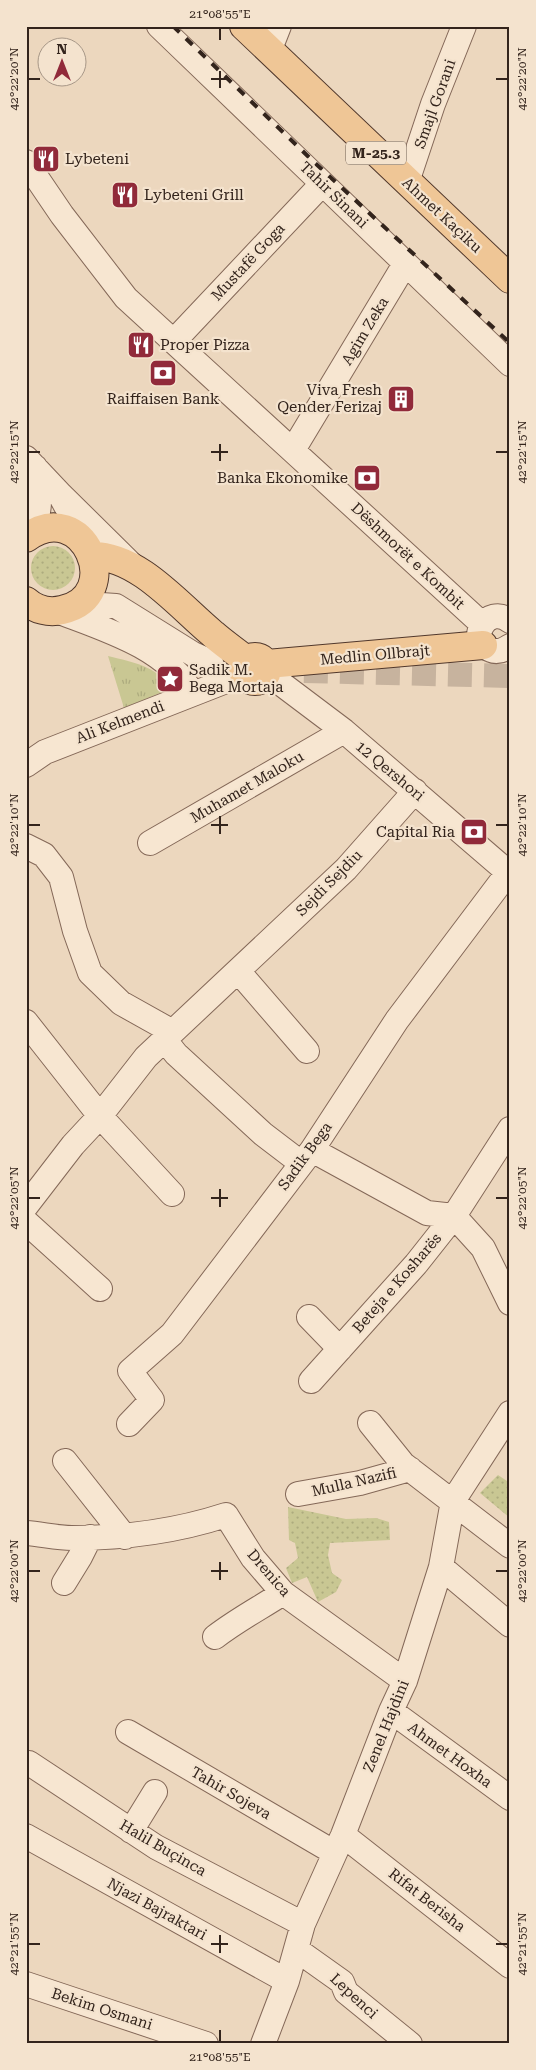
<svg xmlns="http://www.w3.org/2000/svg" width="536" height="2070" viewBox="0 0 536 2070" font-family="'Roboto Serif',serif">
<defs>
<pattern id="grass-dots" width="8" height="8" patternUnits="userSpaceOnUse" patternTransform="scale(1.25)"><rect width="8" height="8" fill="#c9c793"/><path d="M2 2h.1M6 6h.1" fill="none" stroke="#adab7e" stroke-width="1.8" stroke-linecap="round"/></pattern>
<pattern id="park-tufts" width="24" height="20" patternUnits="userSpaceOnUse" patternTransform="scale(1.25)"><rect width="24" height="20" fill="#c9c793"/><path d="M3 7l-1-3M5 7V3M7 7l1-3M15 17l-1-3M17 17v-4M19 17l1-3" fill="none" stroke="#adab7e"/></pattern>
</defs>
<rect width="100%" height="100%" fill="#ecd7be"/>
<path fill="url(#grass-dots)" d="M31 568a22 22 0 1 1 44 0a22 22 0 1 1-44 0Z
M498,1475L510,1483V1518L480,1493Z
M288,1507L346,1519L376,1518L389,1522L390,1540L330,1543L328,1555L332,1573L342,1580L336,1592L318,1602L307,1577L292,1583L286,1568L298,1558L295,1543L289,1540Z"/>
<path fill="url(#park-tufts)" d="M108,656C136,663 153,665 172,688L124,708Z"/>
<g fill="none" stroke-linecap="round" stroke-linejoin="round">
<path stroke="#c7b39e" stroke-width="24" stroke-dasharray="24 12" stroke-linecap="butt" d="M211,662L263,669
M304,671L510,676"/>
<g stroke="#846858" stroke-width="26">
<path id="minor" d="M159,26L510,364
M270,49L279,26
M26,162L62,215L126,298L482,624
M407,182L433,104L464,26
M174,341L322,184
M293,450L405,264
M26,458L59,493L66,506
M59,493L134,567
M31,535C42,512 40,491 35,467
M72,607L86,604L116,606L193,654L211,662
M57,611C104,629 166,647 192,693
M510,621C487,603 465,641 491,650C498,653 504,650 510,646
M267,673L344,731L510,874
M26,765L45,752L244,674
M150,843L344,731
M26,846L44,855L61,877L75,931L90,973L121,1003L171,1031
M238,971L307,1051
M26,1022L100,1116L172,1194
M164,1039L176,1054L263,1134L301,1163
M312,1150L427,1213L454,1216L483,1248L510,1303
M26,1206L73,1145L100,1116L146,1057L346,869L415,791
M26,1222L100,1289
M309,1317L340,1349
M311,1381L416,1264L454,1216L510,1129
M370,1423L403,1464L510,1546
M129,1424L152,1400L130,1371L172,1334L312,1150L397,1020L510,870
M65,1461L125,1537
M298,1494L360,1483L410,1469
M26,1533C41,1534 57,1538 72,1538C123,1538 177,1531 226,1515L253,1558L283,1593L405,1681
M441,1567L510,1625
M64,1583L80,1557L90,1537
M215,1637C237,1620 260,1608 283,1593
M391,1711L510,1798
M128,1732L335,1853
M29,1763L156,1847L303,1924
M131,1831L155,1792
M343,1835L510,1966
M26,1836L287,1981
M297,1950L342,1982L346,1992L410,2044
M26,1984L206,2044
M263,2044L287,1981L303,1924L343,1835L391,1711L405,1681L441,1567L453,1501L510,1413"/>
</g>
<g stroke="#51382c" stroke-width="30">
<path id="major" d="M244,26L510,279
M26,538C83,495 127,596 62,610C49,613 36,610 26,601
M93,556C139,556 180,607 213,634C223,643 235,651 246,660
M243 669a12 12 0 1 1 24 0a12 12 0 1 1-24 0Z
M267,664L483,645"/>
</g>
<use href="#minor" stroke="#f7e6d1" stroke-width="24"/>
<use href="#major" stroke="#efc696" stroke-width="28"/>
<path stroke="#33241c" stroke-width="4" stroke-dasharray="9 9" stroke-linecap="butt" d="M173,26L315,163L510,343"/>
</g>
<path fill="none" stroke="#33241c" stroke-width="2" d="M220,28V40M220,71V88M28,79H40M211,79H228M496,79H508M220,444V461M28,452H40M211,452H228M496,452H508M220,816V834M28,825H40M211,825H228M496,825H508M220,1189V1207M28,1198H40M211,1198H228M496,1198H508M220,1562V1580M28,1571H40M211,1571H228M496,1571H508M220,1935V1953M28,1944H40M211,1944H228M496,1944H508M220,2030V2042"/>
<defs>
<g id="restaurant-square" transform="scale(1.4375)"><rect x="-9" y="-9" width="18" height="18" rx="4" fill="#912a3a" stroke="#f4e3ce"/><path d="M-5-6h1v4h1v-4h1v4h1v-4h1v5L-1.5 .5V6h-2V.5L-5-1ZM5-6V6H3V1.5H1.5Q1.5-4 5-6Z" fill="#fff"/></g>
<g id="bank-square" transform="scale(1.4375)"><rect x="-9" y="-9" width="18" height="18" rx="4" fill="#912a3a" stroke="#f4e3ce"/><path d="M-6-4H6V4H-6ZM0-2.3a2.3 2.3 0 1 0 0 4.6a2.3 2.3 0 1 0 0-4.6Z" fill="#fff"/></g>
<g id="building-square" transform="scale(1.4375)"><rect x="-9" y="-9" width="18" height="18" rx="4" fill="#912a3a" stroke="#f4e3ce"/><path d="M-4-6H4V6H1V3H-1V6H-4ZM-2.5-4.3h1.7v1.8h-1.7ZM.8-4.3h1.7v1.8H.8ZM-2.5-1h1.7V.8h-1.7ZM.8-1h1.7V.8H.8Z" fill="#fff"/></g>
<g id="sight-square" transform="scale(1.4375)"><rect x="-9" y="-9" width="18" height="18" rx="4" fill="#912a3a" stroke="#f4e3ce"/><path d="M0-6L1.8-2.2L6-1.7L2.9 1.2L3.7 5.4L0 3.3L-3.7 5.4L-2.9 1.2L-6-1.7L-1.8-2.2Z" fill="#fff"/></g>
</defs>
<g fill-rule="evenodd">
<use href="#restaurant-square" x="46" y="159"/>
<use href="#restaurant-square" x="125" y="195"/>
<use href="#restaurant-square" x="141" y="345"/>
<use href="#bank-square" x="163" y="373"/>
<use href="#building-square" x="401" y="399"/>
<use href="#bank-square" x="367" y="478"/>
<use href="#sight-square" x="170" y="679"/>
<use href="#bank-square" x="474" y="832"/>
</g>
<g text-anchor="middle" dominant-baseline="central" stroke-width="4.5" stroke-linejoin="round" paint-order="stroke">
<rect fill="#f4e3ce" stroke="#6d5d51" stroke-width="1" x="346" y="141.5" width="60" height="23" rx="4"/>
<g font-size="14" font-weight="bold" fill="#33241c">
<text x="376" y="153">M-25.3</text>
</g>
<g font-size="15" fill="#33241c" stroke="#f4e3ce">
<text transform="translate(435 104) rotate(-70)">Smajl Gorani</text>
<text transform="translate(334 195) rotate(44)">Tahir Sinani</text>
<text transform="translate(442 215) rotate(43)">Ahmet Kaçiku</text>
<text transform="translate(248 262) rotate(-47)">Mustafë Goga</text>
<text transform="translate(365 331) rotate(-59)">Agim Zeka</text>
<text transform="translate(408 556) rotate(43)">Dëshmorët e Kombit</text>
<text transform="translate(375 655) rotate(-5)">Medlin Ollbrajt</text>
<text transform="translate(120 722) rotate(-21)">Ali Kelmendi</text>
<text transform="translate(390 771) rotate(40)">12 Qershori</text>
<text transform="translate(247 787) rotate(-30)">Muhamet Maloku</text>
<text transform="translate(329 883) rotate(-45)">Sejdi Sejdiu</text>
<text transform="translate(305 1156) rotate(-54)">Sadik Bega</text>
<text transform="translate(397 1283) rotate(-49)">Beteja e Kosharës</text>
<text transform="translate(354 1482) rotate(-13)">Mulla Nazifi</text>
<text transform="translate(269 1573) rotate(49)">Drenica</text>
<text transform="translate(386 1726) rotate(-68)">Zenel Hajdini</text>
<text transform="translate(450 1755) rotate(36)">Ahmet Hoxha</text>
<text transform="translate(231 1793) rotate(30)">Tahir Sojeva</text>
<text transform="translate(163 1848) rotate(30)">Halil Buçinca</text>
<text transform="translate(427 1900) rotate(38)">Rifat Berisha</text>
<text transform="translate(157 1909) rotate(29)">Njazi Bajraktari</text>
<text transform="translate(354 1996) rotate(43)">Lepenci</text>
<text transform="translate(102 2009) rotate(18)">Bekim Osmani</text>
</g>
<g font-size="15" fill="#33241c" stroke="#f4e3ce" text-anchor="start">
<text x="65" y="159">Lybeteni</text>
<text x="144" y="195">Lybeteni Grill</text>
<text x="160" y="345">Proper Pizza</text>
<text x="382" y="390" text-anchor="end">Viva Fresh<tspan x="382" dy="17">Qender Ferizaj</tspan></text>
<text x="163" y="399" text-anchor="middle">Raiffaisen Bank</text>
<text x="348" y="478" text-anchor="end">Banka Ekonomike</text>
<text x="189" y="670">Sadik M.<tspan x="189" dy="17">Bega Mortaja</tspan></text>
<text x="455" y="832" text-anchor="end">Capital Ria</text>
</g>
</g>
<rect width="536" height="2070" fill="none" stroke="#f4e3ce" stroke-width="55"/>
<g transform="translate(62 62)"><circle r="24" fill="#f4e3ce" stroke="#a79787"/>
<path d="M0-4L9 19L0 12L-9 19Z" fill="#912a3a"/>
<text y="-8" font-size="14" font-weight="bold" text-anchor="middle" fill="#33241c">N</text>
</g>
<rect x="28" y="28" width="480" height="2014" fill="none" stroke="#33241c" stroke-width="2"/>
<g font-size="12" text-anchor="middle" fill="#33241c">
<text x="220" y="18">21°08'55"E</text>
<text transform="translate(14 79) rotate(-90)" y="4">42°22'20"N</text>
<text transform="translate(522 79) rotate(-90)" y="4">42°22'20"N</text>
<text transform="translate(14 452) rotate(-90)" y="4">42°22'15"N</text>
<text transform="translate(522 452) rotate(-90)" y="4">42°22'15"N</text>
<text transform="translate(14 825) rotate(-90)" y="4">42°22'10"N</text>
<text transform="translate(522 825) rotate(-90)" y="4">42°22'10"N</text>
<text transform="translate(14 1198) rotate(-90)" y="4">42°22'05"N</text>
<text transform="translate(522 1198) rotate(-90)" y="4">42°22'05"N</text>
<text transform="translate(14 1571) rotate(-90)" y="4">42°22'00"N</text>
<text transform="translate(522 1571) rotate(-90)" y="4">42°22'00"N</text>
<text transform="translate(14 1944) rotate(-90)" y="4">42°21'55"N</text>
<text transform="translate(522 1944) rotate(-90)" y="4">42°21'55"N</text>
<text x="220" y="2061">21°08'55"E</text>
</g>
</svg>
